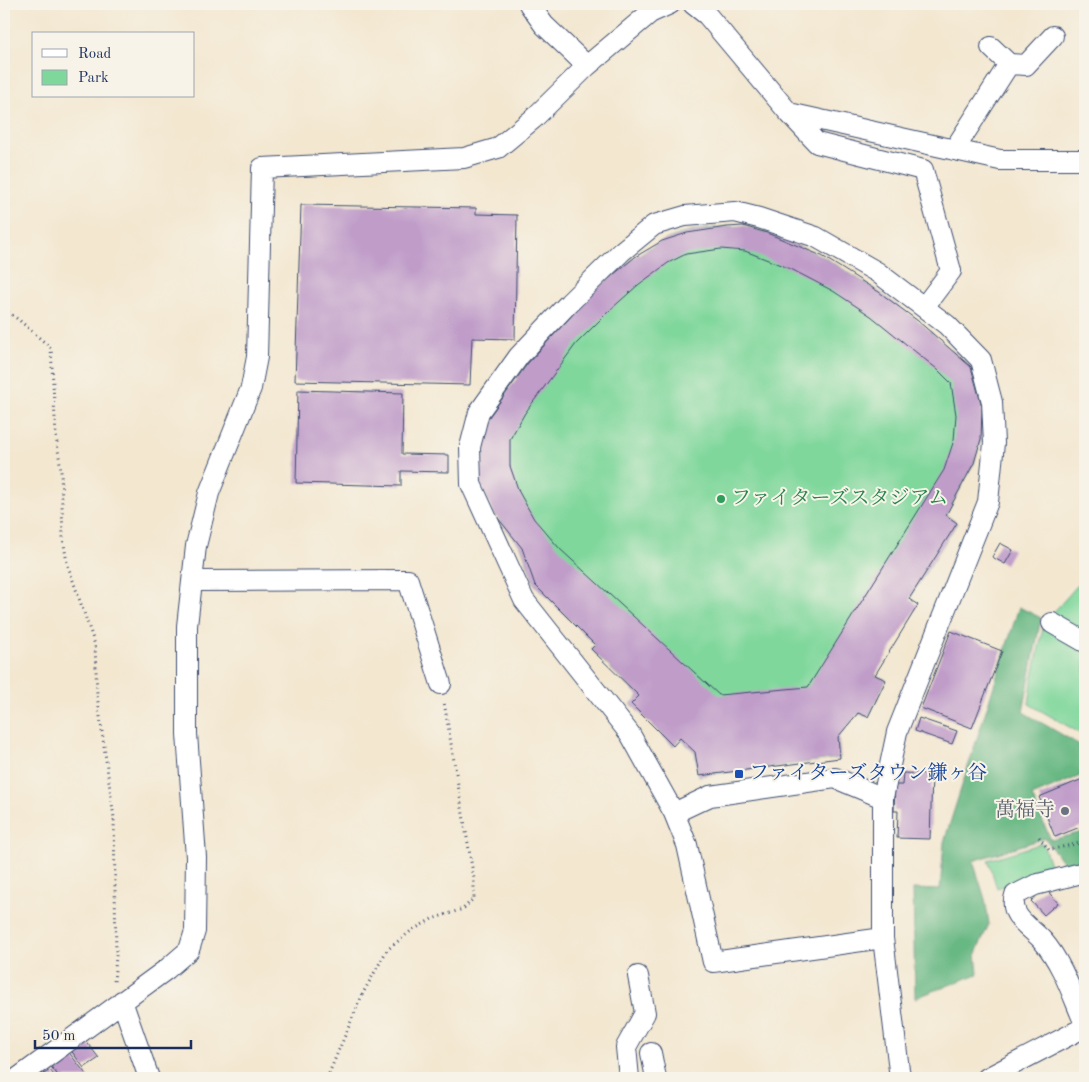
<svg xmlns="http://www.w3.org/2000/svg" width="1089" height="1082" viewBox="0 0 1089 1082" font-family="'Old Standard TT','Noto Serif JP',serif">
<rect width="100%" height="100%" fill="#f7f3e8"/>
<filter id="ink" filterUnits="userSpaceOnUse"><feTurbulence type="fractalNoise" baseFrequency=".02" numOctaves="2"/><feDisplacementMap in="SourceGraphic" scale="10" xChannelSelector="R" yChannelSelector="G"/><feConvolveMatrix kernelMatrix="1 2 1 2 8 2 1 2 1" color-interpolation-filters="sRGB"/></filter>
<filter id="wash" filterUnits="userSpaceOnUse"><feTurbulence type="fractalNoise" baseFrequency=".0096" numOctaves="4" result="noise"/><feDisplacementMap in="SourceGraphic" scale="20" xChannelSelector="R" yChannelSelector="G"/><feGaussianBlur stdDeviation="1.12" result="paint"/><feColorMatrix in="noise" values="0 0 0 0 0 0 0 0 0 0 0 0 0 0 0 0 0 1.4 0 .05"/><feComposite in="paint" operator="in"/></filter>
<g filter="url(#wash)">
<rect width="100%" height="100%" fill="#f3e7d0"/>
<path fill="#7fd79b" stroke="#4d837c" d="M743,226L767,233L822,256L879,292L918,321L971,367L981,439L974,463L946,515L957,523L909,599L875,675L886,680L868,717L858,713L838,737L840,758L699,776L695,752L680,738L673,746L631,704L639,696L591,649L595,645L535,585L522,548L494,513L486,421C531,359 591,277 661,242C685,230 716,227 743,226Z
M1085,577V736L1029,704L1032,681L1044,623Z
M1043,843L1052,871L997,888L988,860Z"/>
<path fill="#67b883" stroke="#417470" d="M1019,607L1041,618L1023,712L1085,748V774L1032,796L1051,840L1083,832L1085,838V857L1066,867L1045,838L973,861L985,899L989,924L976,953L978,974L915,998L913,889L940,890L944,842Z"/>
<g id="blocks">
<path fill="#c09dc9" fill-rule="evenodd" d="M301,205L476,208V214L517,215L515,339L472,338L470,385L295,381Z
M743,226L767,233L822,256L879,292L918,321L971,367L982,407L981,439L974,463L946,515L957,523L909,599L918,605L875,675L886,680L868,717L858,713L838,737L840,758L699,776L695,752L680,738L673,746L631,704L639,696L591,649L595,645L535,585L522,548L494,513L480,484L474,454L486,421L528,363L597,288L635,257L662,241L687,233L727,227ZM721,249L745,251L791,269L833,291L871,316L937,369L951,383L956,415L954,440L944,470L808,687L719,695L560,549L534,519L519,492L510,466V439L525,413L576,344L610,310L638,285L668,263L686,254Z
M298,390L403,393L402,454L449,455V472L401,471V486L296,483Z
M1000,543L1013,550L1005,564L992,557Z
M951,631L1002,651L972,728L921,708Z
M919,718L957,731L952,744L915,731Z
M903,773L932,774L930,839L897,838L898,811H894L895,785H902Z
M1085,778V825L1055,837L1039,797Z
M1045,888L1058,903L1044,915L1031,901Z
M84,1039L99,1058L84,1068L70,1049Z
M67,1050L89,1078H60L49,1064Z
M50,1070L56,1078H38Z"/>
</g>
</g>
<g filter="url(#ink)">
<use href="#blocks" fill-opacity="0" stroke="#3b4b6f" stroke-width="1"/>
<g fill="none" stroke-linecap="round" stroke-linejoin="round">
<g stroke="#3b4b6f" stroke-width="22">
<path id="minor" d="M529,4L544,25L587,66
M693,4L707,15L789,113L1000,160H1085
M991,47L1009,64L1026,65L1053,36
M789,113L817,143L923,170L951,271L924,307
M954,150L1009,64
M192,581L408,580L441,684
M1052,623L1085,642
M674,813L710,796L835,778L883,798
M1085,872L1035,885L1015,895C1008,917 1031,927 1043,941C1063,964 1073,997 1085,1024
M883,938L713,962L687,845L674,813L630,734L524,600L471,484L470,447L479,412L519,356L569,303L621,252L654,225L685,216L735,212L759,218L816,237L877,272L947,325L981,360L992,402L994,443L988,502L897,732L883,798V938L899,1070L901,1078
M122,1001L149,1078
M651,1053L656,1078
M18,1078L167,969L189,950L195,931L196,857L187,734V626L196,546L209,493L251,388L257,357L262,168L464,158L498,148L533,119L587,66L650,13L670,4
M629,1078L626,1047L645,1013L638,976
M987,1078L1085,1027"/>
</g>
<path stroke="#3b4b6f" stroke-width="3" stroke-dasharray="1 4" stroke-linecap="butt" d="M4,309L19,320L51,348L56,436L61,470L63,538L67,563L95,645L97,695L114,818L116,956L114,982
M1039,837L1049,850L1085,842
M327,1078L363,993L387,950L411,931L432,919L463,909L474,898V879L444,702"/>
<use href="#minor" stroke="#fff" stroke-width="20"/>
</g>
</g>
<circle fill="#2e9e5b" stroke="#f7f3e8" stroke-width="2" cx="721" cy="499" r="5"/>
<rect fill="#1a4fb4" stroke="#f7f3e8" stroke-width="2" x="734" y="769" width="10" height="10" rx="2.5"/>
<circle fill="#6b7280" stroke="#f7f3e8" stroke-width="2" cx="1065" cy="811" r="5"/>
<g text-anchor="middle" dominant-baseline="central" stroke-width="4" stroke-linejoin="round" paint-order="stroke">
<g font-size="20" fill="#27864d" stroke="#f7f3e8" text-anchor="start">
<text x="731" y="499">ファイターズスタジアム</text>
</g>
<g font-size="20" fill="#164399" stroke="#f7f3e8" text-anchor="start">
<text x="749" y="774">ファイターズタウン鎌ヶ谷</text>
</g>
<g font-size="20" fill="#5b616d" stroke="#f7f3e8" text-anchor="end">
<text x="1055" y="811">萬福寺</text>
</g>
</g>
<rect width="1089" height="1082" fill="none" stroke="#f7f3e8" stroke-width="20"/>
<rect x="32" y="32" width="162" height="65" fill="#f7f3e8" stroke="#9fa5b1"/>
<rect x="42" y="49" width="25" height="8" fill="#ffffff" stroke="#9fa5b1"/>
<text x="78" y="58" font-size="15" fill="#1b2f5e">Road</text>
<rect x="42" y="70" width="25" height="15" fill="#7fd79b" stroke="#9fa5b1"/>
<text x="78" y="82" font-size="15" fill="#1b2f5e">Park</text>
<path d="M35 1040v8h156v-8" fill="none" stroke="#1b2f5e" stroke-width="2.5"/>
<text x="42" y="1040" font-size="15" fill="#1b2f5e" stroke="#f7f3e8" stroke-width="4" paint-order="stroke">50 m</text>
</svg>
